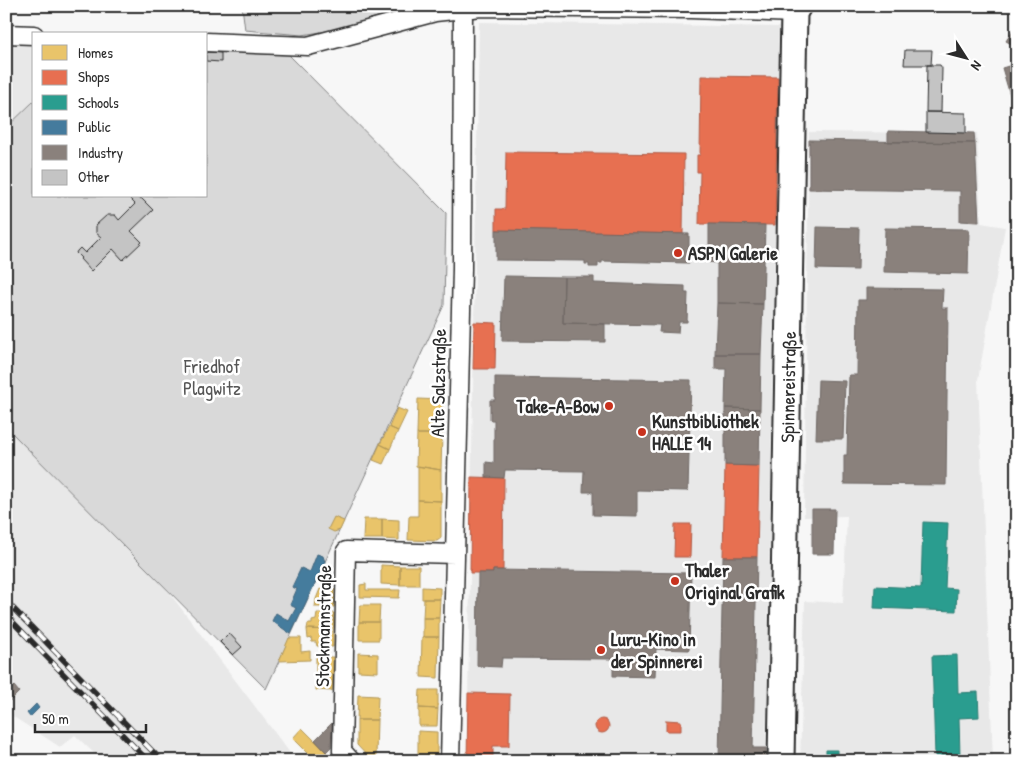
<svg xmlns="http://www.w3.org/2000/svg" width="1023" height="767" viewBox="0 0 1023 767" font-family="'Patrick Hand',sans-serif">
<rect width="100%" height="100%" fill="#f7f7f7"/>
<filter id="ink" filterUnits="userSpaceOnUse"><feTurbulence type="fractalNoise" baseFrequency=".02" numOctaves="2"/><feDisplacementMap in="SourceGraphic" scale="10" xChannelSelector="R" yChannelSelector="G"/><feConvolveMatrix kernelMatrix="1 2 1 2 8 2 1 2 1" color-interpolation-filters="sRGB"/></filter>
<g filter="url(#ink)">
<path fill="#e8e8e8" d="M479,22L779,27L766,761H467Z
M6,43L34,44V101L6,128Z
M809,132L977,133L981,223L1005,227L978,380L993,761H800L805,601L843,603L847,516L804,517Z
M6,427L162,583L296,761H102L75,735L60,747L6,712Z"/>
<path fill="#d9d9d9" stroke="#828282" d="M242,6H412L339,29L302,35L245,30Z
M206,51L289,55L446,213L444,305L266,689L6,427V128L34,101V196H206Z"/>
<path fill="#e9c46a" stroke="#b09657" d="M418,399L442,400V434H417Z
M397,408L407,412L398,431L389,427Z
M389,427L398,431L390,449L380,444Z
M417,434H442L441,470L416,466Z
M380,444L390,449L383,464L373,460Z
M418,466L441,470V501L418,500Z
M418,500L441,501V538L437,541L408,540L409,516H418Z
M334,517L344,521L340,530L334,532L328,529Z
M364,519H382V539H363Z
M382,519L399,520V540L382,539Z
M381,565L400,566V585L381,584Z
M400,566H419V585H400Z
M366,584V590H400L399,598L360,597V585Z
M422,587L440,588V599H422Z
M320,589H334V607H315L316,599Z
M424,599H440L439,618H423Z
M360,605H380L379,622H359Z
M317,613H334L333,630L307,629L308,624H312V621L316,620Z
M423,618H439V637H423Z
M359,622H379V640H359Z
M307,629L333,630V647L317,646L316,642H312L311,638L308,639Z
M422,637H439L438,678L421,677Z
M289,638H301V652L310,651V660L279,661Z
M358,653L378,654V672L358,671Z
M316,657H333V674L316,673Z
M316,673L333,674L332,691L316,690Z
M420,690H438V709L419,708Z
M358,695L378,696L377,720H357Z
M419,708L438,709L437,726H419Z
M357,720H377L376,756L370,759L357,745Z
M302,728L327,753L319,761H316L293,738Z
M418,731L437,732V756H418Z
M418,756H437V761H418Z"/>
<path fill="#e76f51" stroke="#af5b46" d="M701,76L778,77L775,225L699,224L700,172H697V155H700Z
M506,152L684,154L683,234L496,230V209H505Z
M474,322L496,323L495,369H473Z
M725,465L759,466L757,557H723Z
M471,477L504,478L503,570H493V573H470Z
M675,524H691L690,557H674Z
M468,693L510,694L509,746H493V759L467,761Z
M595 726a7 7 0 1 1 14 0a7 7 0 1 1-14 0Z
M666,720L681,721V731H666Z"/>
<path fill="#2a9d8f" stroke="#2a7b71" d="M923,522L948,523L945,588L957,589L956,611L874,608L875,586L921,588Z
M957,655L958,693L978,692L979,717L959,718L960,756H935L932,656Z
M826,750H837V761H826Z"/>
<path fill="#457b9d" stroke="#3d637b" d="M317,554L323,556L325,562L291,634L272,621L276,613L289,621L296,608L290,605L297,589L292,587L301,568L310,572Z
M36,704L39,708L30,717L27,713Z"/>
<path fill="#8a817c" stroke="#6e6764" d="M1017,24V47L1006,41Z
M1012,65L1015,67L1017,65V111L1015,112L1002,68Z
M888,131L974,133L975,143L888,142Z
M809,140L975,143L979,222L960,221V191L809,189Z
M709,224L765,225L763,304L717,303V263L707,262V246L709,247Z
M817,227L859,228L858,270L816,269Z
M885,228L969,229L968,274L884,272Z
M496,230L689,234V263L602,261V263H598V267H589V264H585V261L496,260Z
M504,276L564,277L563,323L605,324V342L502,341Z
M564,277H594V283L685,286V293H688L687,322H679L678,333L659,332L660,325L563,323Z
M866,288L943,289L942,308H948L946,485L844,484V455H847L849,375H857L858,300H866Z
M717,303L763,304L761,354H715Z
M715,354H761L760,409L725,408L726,369H715Z
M495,377L691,380L688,491L637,490V516L593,515V492H583L584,471L505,470L504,478L486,477V462L494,463V420H490V400H495Z
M818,380L845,381L843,439H816Z
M725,408L760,409L759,466L725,465Z
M812,509H835L834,554H812Z
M723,557H757L753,748H766V761H719Z
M493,570L691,573L689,650L656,649L655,677L613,676V659L502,658L501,667L477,666L478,573H493Z
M14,686L19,692L10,701L6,697V694Z
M332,723L331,747L326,752L315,740Z"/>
<path fill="#c4c4c4" stroke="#2b2b2b" d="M905,50H932L931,65H904Z
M206,52L221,53V62L206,61Z
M927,65H940L942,68L941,112H926Z
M926,112L966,113V133L926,132Z
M132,196H137L140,199L141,198L153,210L131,231L142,242L123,260L113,249L91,271L80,259L81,258L76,253L77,251L80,248L85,253L101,237L96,233V225L107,215H115L119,220L135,204L130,199Z
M229,633L242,647L233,655L220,642Z"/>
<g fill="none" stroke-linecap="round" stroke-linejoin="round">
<g stroke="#2b2b2b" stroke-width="21">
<path id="street" d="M6,34L34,35
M206,42L308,46L435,12L481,7L691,9L794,13
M351,761L342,751L346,551L455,554
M450,761L462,269L463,6"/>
</g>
<g stroke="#2b2b2b" stroke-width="29">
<path id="secondary" d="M781,761L794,13L798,6"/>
</g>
<use href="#street" stroke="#fff" stroke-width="18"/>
<use href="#secondary" stroke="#fff" stroke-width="25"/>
<g stroke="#2b2b2b" stroke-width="5.5">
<path id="rail" d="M6,601L162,761
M6,615L148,761"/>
</g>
<use href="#rail" stroke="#fff" stroke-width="4" stroke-dasharray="11" stroke-linecap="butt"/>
</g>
</g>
<g fill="#c8321e" stroke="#fff" stroke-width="2">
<circle cx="678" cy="253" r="5"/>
<circle cx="609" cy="406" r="5"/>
<circle cx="642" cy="432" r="5"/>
<circle cx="675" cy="581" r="5"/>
<circle cx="601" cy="650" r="5"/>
</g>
<g text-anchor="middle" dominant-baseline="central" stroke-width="5" stroke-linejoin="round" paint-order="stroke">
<g font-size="19" font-weight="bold" fill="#2b2b2b" stroke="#fff" text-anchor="start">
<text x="688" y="253">ASPN Galerie</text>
<text x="599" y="406" text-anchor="end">Take-A-Bow</text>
<text x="652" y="421">Kunstbibliothek<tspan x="652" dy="22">HALLE 14</tspan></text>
<text x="685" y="570">Thaler<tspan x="685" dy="22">Original Grafik</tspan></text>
<text x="611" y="639">Luru-Kino in<tspan x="611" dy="22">der Spinnerei</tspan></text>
</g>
<g font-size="19" fill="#565656" stroke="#fff">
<text x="212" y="366">Friedhof<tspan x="212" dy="22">Plagwitz</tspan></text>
</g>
<g font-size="19" fill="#2b2b2b" stroke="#fff">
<text transform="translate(438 383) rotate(-89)">Alte Salzstraße</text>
<text transform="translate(788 387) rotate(-89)">Spinnereistraße</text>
<text transform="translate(323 626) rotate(-89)">Stockmannstraße</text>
</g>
</g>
<rect width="1023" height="767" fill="none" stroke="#fff" stroke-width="25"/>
<rect x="12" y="12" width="998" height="742" fill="none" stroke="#2b2b2b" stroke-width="2" filter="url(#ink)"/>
<rect x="32" y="32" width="175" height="165" fill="#ffffff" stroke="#aaaaaa"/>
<rect x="42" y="45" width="25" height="15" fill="#e9c46a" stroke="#aaaaaa"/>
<text x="78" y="58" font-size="15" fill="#2b2b2b">Homes</text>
<rect x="42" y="70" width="25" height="15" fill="#e76f51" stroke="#aaaaaa"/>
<text x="78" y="82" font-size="15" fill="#2b2b2b">Shops</text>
<rect x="42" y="95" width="25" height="15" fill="#2a9d8f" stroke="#aaaaaa"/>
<text x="78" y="108" font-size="15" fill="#2b2b2b">Schools</text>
<rect x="42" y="120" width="25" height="15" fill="#457b9d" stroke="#aaaaaa"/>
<text x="78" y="132" font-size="15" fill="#2b2b2b">Public</text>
<rect x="42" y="145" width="25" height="15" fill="#8a817c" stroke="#aaaaaa"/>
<text x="78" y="158" font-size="15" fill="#2b2b2b">Industry</text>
<rect x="42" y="170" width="25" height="15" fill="#c4c4c4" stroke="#aaaaaa"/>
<text x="78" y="182" font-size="15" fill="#2b2b2b">Other</text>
<g transform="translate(966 58) rotate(126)" stroke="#ffffff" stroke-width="4" paint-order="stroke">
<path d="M0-4L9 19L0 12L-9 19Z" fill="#2b2b2b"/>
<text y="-8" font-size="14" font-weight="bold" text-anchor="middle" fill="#2b2b2b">N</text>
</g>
<path d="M35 724v8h111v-8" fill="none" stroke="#2b2b2b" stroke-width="2.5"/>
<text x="42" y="724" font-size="15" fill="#2b2b2b" stroke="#ffffff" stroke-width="4" paint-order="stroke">50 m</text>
</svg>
